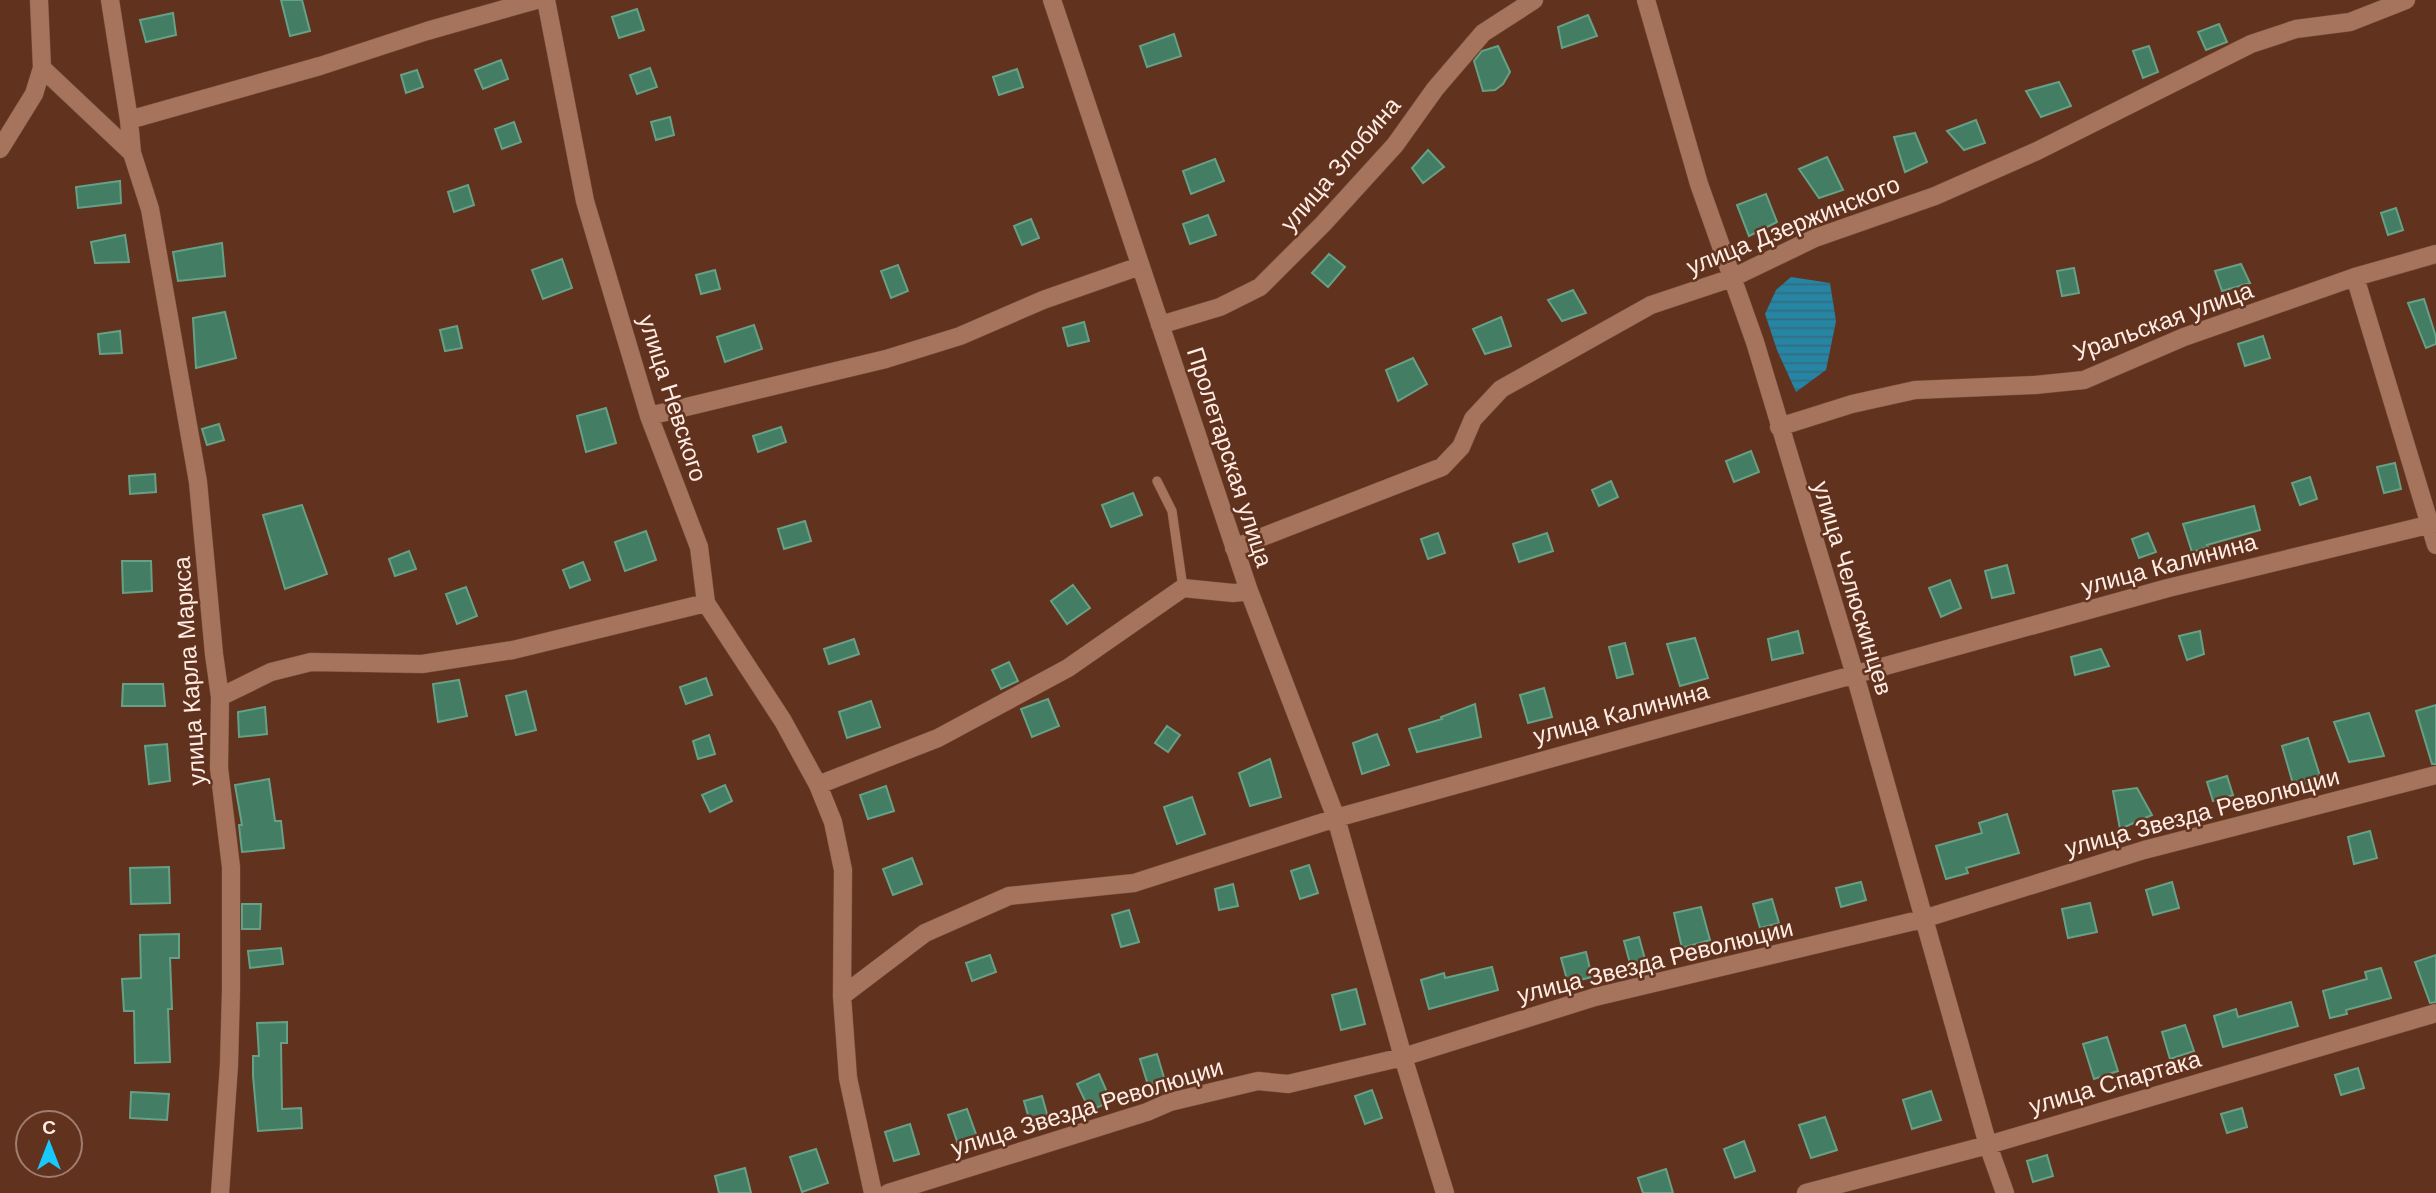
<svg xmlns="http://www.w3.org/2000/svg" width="2436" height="1193" viewBox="0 0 2436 1193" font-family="Helvetica,sans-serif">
<defs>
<pattern id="water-rules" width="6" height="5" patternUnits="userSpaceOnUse" patternTransform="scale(1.75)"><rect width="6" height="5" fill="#2685a4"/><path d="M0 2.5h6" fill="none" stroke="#356c7e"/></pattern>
</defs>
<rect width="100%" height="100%" fill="#61331e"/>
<path fill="url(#water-rules)" d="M1791,277L1830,283L1836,321L1826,370L1796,392L1777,350L1765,314L1776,290Z"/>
<path fill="#427d64" stroke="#66a187" stroke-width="2" d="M281,0H302L310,31L290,36Z
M637,9L644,30L619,38L612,17Z
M173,13L176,35L146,42L140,20Z
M1588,15L1597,36L1562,48L1558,27Z
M2219,24L2227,42L2206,50L2198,32Z
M1174,34L1181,56L1147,67L1140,46Z
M1498,46L1510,72L1503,84L1495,90L1483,91L1474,61L1482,51Z
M2149,46L2158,72L2143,78L2133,51Z
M501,60L508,79L483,89L475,70Z
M650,68L657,87L637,94L630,75Z
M1017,69L1023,87L999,95L993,77Z
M417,70L423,87L406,93L401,75Z
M2059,82L2071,106L2041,117L2026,91Z
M670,117L674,135L656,140L651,122Z
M1976,120L1985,143L1964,150L1947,131Z
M514,122L521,142L502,149L495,129Z
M1915,133L1927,162L1905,172L1894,137Z
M1428,150L1444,167L1423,183L1412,168Z
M1827,157L1843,190L1819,198L1799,169Z
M1215,159L1224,181L1191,194L1183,171Z
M120,181L121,203L78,208L76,187Z
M468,185L474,205L454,212L448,192Z
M1766,194L1777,222L1749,236L1737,205Z
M2396,208L2403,230L2388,235L2381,213Z
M1208,215L1216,235L1190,244L1183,224Z
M1031,219L1039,238L1022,245L1014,226Z
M125,235L129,262L95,263L91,242Z
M222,243L225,276L178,281L173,252Z
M1329,254L1345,267L1328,287L1312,273Z
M562,259L572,288L543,299L532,270Z
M2241,264L2250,283L2222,291L2215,271Z
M898,265L908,291L891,298L881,271Z
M2074,268L2079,293L2062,296L2057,271Z
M715,270L720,289L701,294L696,275Z
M1573,290L1586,313L1562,321L1548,300Z
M2424,299L2436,337V344L2426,348L2408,303Z
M225,312L236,358L196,368L193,318Z
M1501,317L1511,346L1485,354L1473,329Z
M1084,322L1089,341L1068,346L1063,328Z
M754,325L762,349L725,362L717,337Z
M457,326L462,348L445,351L440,330Z
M120,331L122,353L100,354L98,334Z
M2263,336L2270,358L2245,366L2238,344Z
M1413,358L1427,384L1398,401L1386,370Z
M606,408L616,443L586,452L577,416Z
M219,424L224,440L207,445L202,429Z
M781,427L786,442L758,452L753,436Z
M1751,451L1759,472L1734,482L1726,461Z
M2395,463L2401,489L2384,493L2377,467Z
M155,474L156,492L130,494L129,476Z
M2310,477L2317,499L2300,505L2292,483Z
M1611,481L1618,497L1599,506L1592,490Z
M1133,493L1142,515L1111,527L1102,505Z
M302,505L327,574L285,589L263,515Z
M2254,506L2260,530L2207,545L2208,547L2192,552L2183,524Z
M805,521L811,541L784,549L778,529Z
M646,531L656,560L625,571L615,542Z
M1438,533L1445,553L1428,559L1421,539Z
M1547,533L1553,551L1519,562L1513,544Z
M2148,533L2156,552L2139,558L2132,539Z
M409,551L416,569L395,576L389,559Z
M122,561H151L152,591L123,593Z
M583,562L590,580L570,588L563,570Z
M2007,565L2014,593L1992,598L1985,571Z
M1950,580L1961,608L1941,617L1929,588Z
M1073,585L1090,608L1067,624L1051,601Z
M466,587L477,616L457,624L446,594Z
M1798,631L1803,653L1772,660L1768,639Z
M2200,631L2204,654L2187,660L2179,636Z
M1695,638L1708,678L1680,686L1667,644Z
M854,639L859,654L829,664L824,649Z
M1625,643L1633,674L1617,678L1609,647Z
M2101,649L2109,666L2075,675L2071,657Z
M1009,662L1018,681L1001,689L992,670Z
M706,678L712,695L686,704L680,687Z
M459,680L467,716L438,722L433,684Z
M123,684H163L165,706H122Z
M1544,688L1552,717L1528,723L1520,695Z
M526,691L536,730L516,735L506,696Z
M1048,699L1059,726L1032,737L1021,709Z
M871,701L880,727L847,738L839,712Z
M1475,704L1481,737L1417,752L1409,729L1442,719L1441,717Z
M2436,705V764H2432L2416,711Z
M265,707L267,734L239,737L238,712Z
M2369,713L2384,756L2349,762L2334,722Z
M1167,726L1180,735L1168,752L1155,743Z
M1377,734L1389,765L1362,774L1353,743Z
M709,735L715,754L698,759L693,741Z
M2308,738L2321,779L2294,787L2282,746Z
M167,744L170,781L149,784L145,746Z
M1270,759L1281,797L1250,806L1239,773Z
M2227,776L2233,795L2213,801L2207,782Z
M269,779L275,821H281L284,848L242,852L239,825H242L235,785Z
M725,785L732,801L710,812L702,795Z
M886,786L894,811L868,819L860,795Z
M2137,788L2152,815L2120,829L2113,791Z
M1192,797L1205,834L1177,844L1164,807Z
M2007,814L2019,853L1966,868L1968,873L1946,879L1936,846L1982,833L1979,823Z
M2370,831L2377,858L2354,864L2348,837Z
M912,858L922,884L893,895L883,869Z
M1309,865L1318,893L1300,899L1291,871Z
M169,867L170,903L131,904L130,868Z
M1861,882L1866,900L1841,907L1836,888Z
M2172,882L2179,908L2153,915L2146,890Z
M1233,884L1238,906L1219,910L1215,889Z
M1772,899L1779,923L1760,928L1753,904Z
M2090,903L2097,932L2068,938L2062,909Z
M242,904H261L260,929H242Z
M1701,907L1710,940L1682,948L1674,913Z
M1129,910L1139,942L1121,947L1112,915Z
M179,934V958H170L172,1009H168L170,1062L135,1063L134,1011H124L122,979L141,978L140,935Z
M1639,937L1646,963L1631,967L1624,941Z
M281,948L283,964L250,968L248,951Z
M1586,952L1592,977L1568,983L1561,958Z
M990,955L996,972L972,981L966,963Z
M2436,955V1002L2430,1003L2415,962Z
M1492,967L1498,990L1429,1009L1421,980L1444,973L1445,978Z
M2381,968L2391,998L2346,1010L2347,1014L2330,1018L2323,991L2367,979L2365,972Z
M1356,989L1365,1024L1341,1030L1332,995Z
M2291,1002L2298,1026L2223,1047L2214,1016L2236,1009L2238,1017Z
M287,1022V1043H281L282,1109L301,1108L302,1128L258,1131L253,1076V1056H259L257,1023Z
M2185,1025L2194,1051L2170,1059L2162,1032Z
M2107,1037L2118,1071L2094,1079L2083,1044Z
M1157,1054L1165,1081L1148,1085L1140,1059Z
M2358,1068L2364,1088L2341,1095L2335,1075Z
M1099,1074L1111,1101L1090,1111L1077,1084Z
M1372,1090L1382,1118L1365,1124L1355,1096Z
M1931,1091L1941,1120L1912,1129L1903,1100Z
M131,1092L169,1094L167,1120L130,1118Z
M1042,1096L1049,1121L1031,1126L1024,1101Z
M2242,1108L2247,1127L2227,1133L2221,1114Z
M967,1109L977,1137L958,1144L948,1115Z
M1825,1117L1837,1150L1811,1158L1799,1125Z
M910,1124L919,1154L894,1161L885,1132Z
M1744,1141L1755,1171L1735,1178L1724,1149Z
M816,1149L828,1183L802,1192L790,1157Z
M2047,1155L2053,1176L2033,1182L2027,1161Z
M745,1168L751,1193H719L715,1176Z
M1666,1169L1673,1193H1643L1638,1178Z"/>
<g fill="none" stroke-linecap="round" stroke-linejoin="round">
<g stroke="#74503e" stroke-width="10">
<path id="lane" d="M1157,481L1172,511L1183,588"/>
</g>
<g stroke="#74503e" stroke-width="19">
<path id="street" d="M39,0L42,68L132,153
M110,0L129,120L132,153L150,209L198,482L214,654L220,697L219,768L231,867V990L229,1065L220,1193
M546,0L585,201L649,416L699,547L706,603L783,721L818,785L833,822L843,870L842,996L848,1078L873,1193
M1052,0L1249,591L1336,818L1403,1057L1445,1193
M1646,0L1699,184L1755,342L1855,675L1988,1145L2005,1193
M129,120L320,66L427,31L536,0
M0,149L34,94L42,68
M2355,277L2436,545
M1160,325L1220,307L1260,287L1323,224L1395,145L1435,89L1483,33L1534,0
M649,416L886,359L960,336L1043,300L1140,266
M1779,427L1852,404L1915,390L2035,385L2084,380L2184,337L2355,277L2436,254
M1234,548L1442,467L1461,447L1473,419L1501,389L1651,305L1732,278L1815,238L1935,196L2037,151L2251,44L2296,29L2350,22L2406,0
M220,697L271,672L311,662L422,664L513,650L706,603
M818,785L938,738L1068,668L1183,588L1233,593L1249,591
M842,996L925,933L1009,896L1134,883L1336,818L1621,739L2168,588L2436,523
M888,1193L1147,1112L1170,1102L1258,1081L1288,1084L1403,1057L1595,997L1923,919L2144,850L2436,775
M1806,1193L1988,1145L2436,1013"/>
</g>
<use href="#lane" stroke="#a6735c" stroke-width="9"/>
<use href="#street" stroke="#a6735c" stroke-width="18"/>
</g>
<g text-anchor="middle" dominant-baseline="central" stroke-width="5" stroke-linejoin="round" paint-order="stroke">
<g font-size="24" fill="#feece5" stroke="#61331e">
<text transform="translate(1340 164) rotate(-49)">улица Злобина</text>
<text transform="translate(1793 225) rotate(-22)">улица Дзержинского</text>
<text transform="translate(2163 321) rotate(-20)">Уральская улица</text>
<text transform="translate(673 398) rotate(72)">улица Невского</text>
<text transform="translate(1230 457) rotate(72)">Пролетарская улица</text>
<text transform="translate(2169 564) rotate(-15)">улица Калинина</text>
<text transform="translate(1853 588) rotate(73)">улица Челюскинцев</text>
<text transform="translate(189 671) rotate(-94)">улица Карла Маркса</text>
<text transform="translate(1621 713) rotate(-15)">улица Калинина</text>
<text transform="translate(2202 812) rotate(-15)">улица Звезда Революции</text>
<text transform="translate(1655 961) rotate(-14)">улица Звезда Революции</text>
<text transform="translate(2115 1082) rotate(-16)">улица Спартака</text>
<text transform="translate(1087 1107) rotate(-17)">улица Звезда Революции</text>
</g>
</g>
<g transform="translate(49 1144)"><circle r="33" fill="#61331e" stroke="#a07d6e" stroke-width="2"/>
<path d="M0-5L12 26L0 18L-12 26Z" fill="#18cafc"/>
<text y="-10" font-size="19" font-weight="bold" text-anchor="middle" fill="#feece5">С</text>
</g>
</svg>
